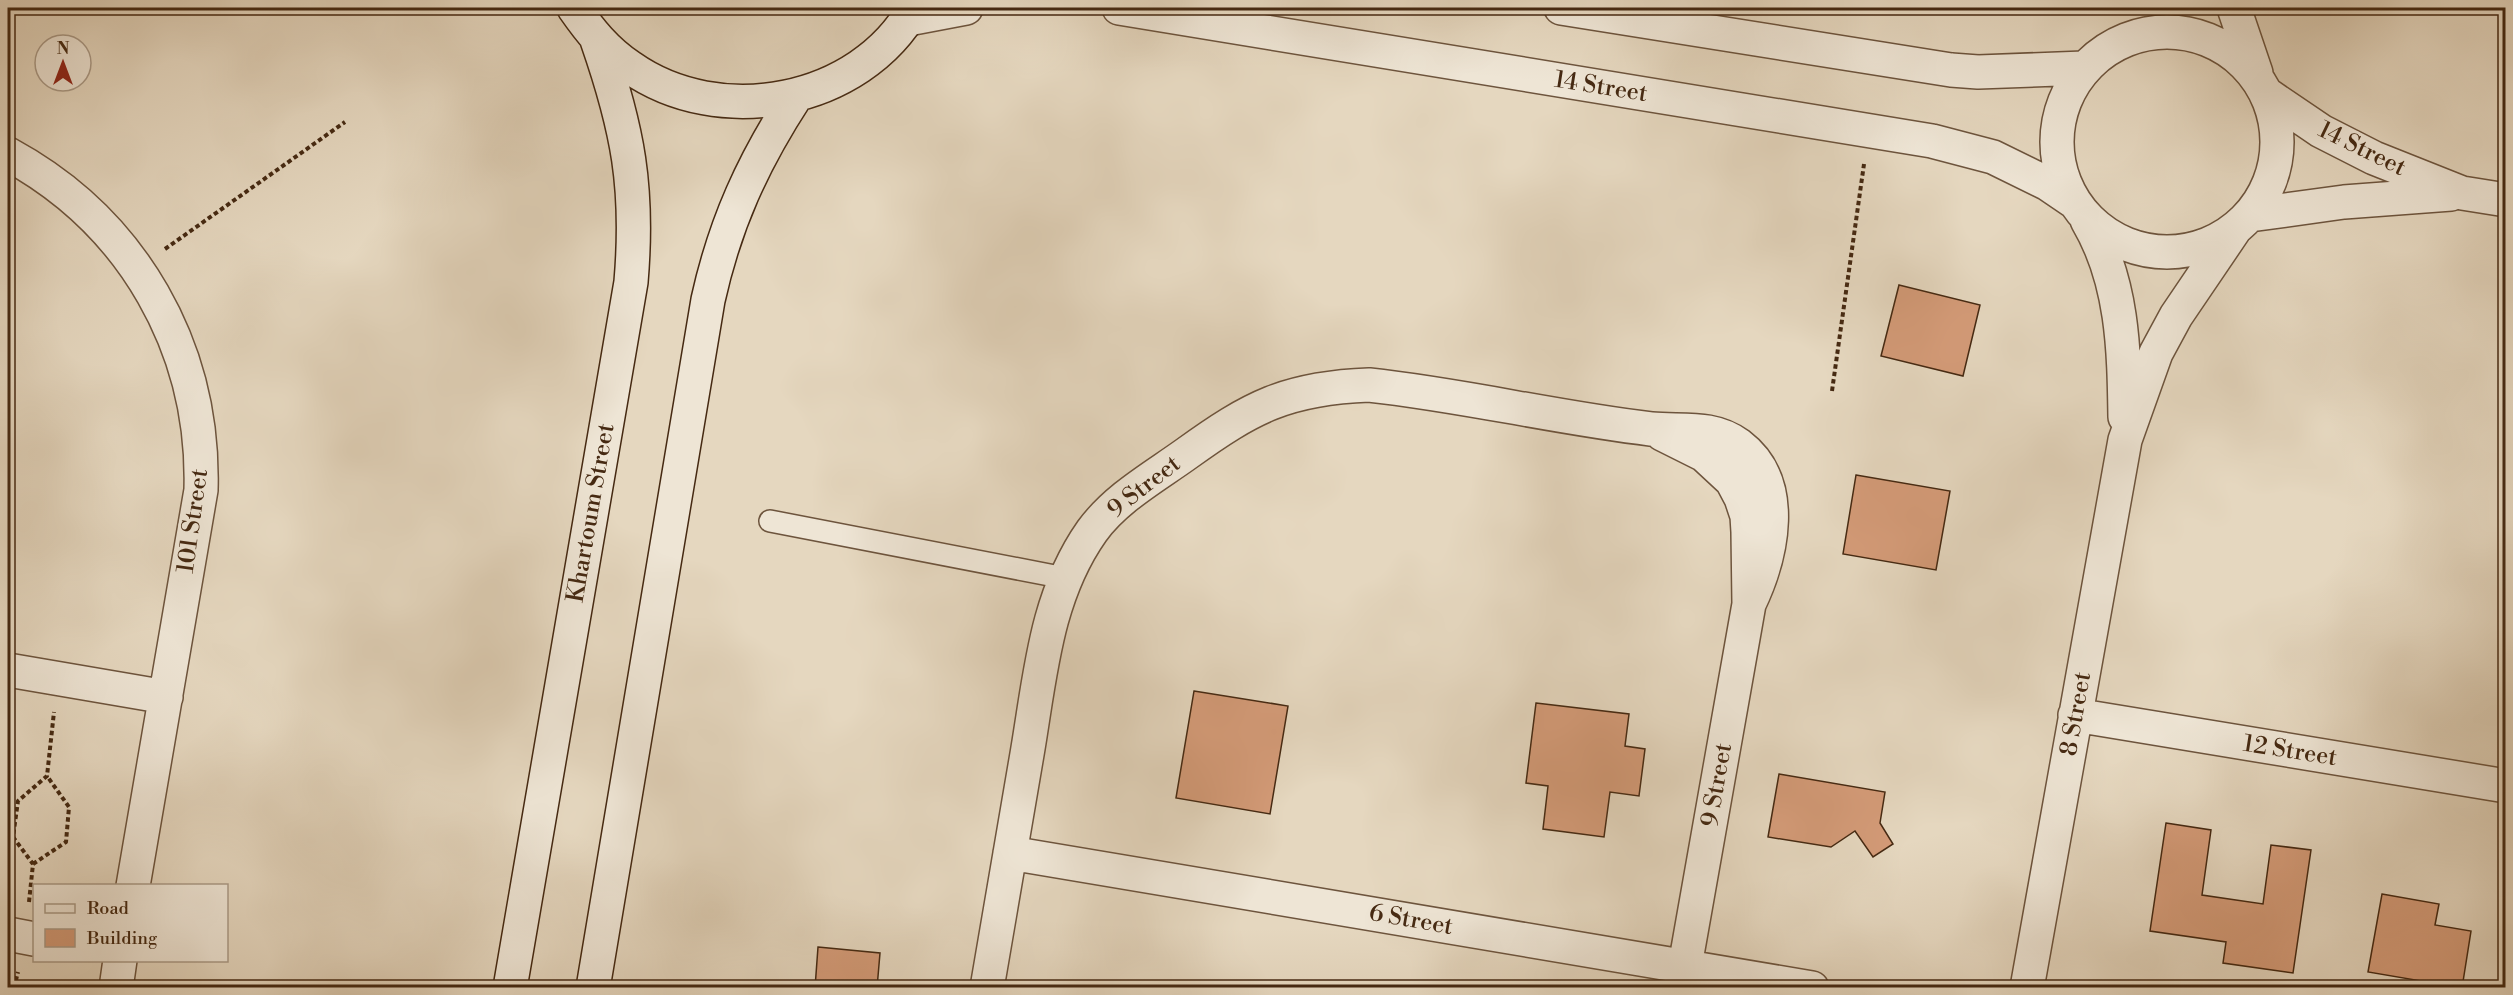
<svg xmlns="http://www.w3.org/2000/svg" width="2513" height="995" viewBox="0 0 2513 995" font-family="'Libre Bodoni',serif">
<rect width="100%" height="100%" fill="#e5d7bf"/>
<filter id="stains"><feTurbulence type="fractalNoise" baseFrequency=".00333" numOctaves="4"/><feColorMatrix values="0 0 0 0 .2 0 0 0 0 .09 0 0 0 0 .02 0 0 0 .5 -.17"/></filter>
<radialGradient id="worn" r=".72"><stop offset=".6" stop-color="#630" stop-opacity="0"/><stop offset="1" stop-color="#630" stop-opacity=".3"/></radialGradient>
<path fill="#d49b78" stroke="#452912" stroke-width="1.5" d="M1899,285L1980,305L1963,376L1881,356Z
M1856,475L1950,491L1936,570L1843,554Z
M1194,691L1288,706L1270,814L1176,798Z
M1536,703L1629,714L1625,746L1645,749L1639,796L1610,792L1604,837L1543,829L1548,786L1526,783Z
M1779,774L1885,792L1880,823L1893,844L1873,857L1855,831L1831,847L1768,837Z
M2166,823L2211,830L2202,895L2263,904L2271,845L2311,850L2293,973L2223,963L2226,942L2150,931Z
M2382,894L2439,904L2435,925L2471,931L2462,988L2368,972Z
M818,947L880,953L877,988H815Z"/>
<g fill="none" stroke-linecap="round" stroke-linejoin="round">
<g stroke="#6d543d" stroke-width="24">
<path id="service" d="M770,521L1065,578"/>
</g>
<g stroke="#6d543d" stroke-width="36">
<path id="minor" d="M1119,8L1932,141L1993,157L2048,184L2073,201
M1561,8L1951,70L1978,72L2084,68
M2234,8L2256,73
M908,19L966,8
M2057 142a110 110 0 1 1 220 0a110 110 0 1 1-220 0Z
M2268,95L2321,131L2374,158L2462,193L2506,200
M8,154C133,222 205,348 201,490L133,886
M2250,215L2344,202L2451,194
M2087,220C2123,281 2124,349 2125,417
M1662,434L1704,455L1732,481L1741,498L1747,516L1748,532L1749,604L1685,966
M8,670L166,697
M2075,715L2506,786
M1010,853L1812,988
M8,934L34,939
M116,988L120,960
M987,988C1000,912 1013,836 1026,760C1040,681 1044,599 1092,531C1116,498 1154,477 1186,454C1251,407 1287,388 1369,385C1463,395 1557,418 1651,429C1682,432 1712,425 1739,445C1789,483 1772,556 1749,604
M2027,988L2125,440L2156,353L2176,316L2235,229"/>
</g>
<g stroke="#452912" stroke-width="36">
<path id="secondary" d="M574,8C590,31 606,51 630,67C719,130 860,104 914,8
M510,988L631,282C639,188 628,129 597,40
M593,988L708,300C725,223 753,162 796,96"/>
</g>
<path stroke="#452912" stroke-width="4" stroke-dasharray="4.5 3" stroke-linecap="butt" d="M165,249L345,122
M1832,391L1864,164
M33,864L66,842L69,807L47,776
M29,902L33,864L13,837L18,801L47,776L54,712
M14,988L18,972"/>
<use href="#service" stroke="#eee5d5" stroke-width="21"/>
<use href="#minor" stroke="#eee5d5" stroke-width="33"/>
<use href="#secondary" stroke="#eee5d5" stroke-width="33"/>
</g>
<g text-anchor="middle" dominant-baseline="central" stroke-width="5" stroke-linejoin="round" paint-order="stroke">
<g font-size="24" fill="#452912" stroke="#eee5d5">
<text transform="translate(1601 87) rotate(9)">14 Street</text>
<text transform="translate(2362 149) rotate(26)">14 Street</text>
<text transform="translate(1144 487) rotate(-38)">9 Street</text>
<text transform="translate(591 513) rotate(-80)">Khartoum Street</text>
<text transform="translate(193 521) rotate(-82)">101 Street</text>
<text transform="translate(2076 714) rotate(-80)">8 Street</text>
<text transform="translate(2290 751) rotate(9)">12 Street</text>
<text transform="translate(1717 785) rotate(-80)">9 Street</text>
<text transform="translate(1411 920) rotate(10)">6 Street</text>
</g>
</g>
<rect width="2513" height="995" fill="none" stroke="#e5d7bf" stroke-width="30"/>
<rect x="9" y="9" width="2495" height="977" fill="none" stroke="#452912" stroke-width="3"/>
<rect x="15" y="15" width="2483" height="965" fill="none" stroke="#452912" stroke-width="1.5"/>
<rect x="33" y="884" width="195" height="78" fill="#eee5d5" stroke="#aa9a87" stroke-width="1.5"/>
<rect x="45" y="904" width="30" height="9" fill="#eee5d5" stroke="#aa9a87" stroke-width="1.5"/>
<text x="87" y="914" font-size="18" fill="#452912">Road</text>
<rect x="45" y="929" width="30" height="18" fill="#d49b78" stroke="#aa9a87" stroke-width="1.5"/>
<text x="87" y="944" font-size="18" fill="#452912">Building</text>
<g transform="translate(63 63)"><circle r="28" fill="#eee5d5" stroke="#aa9a87" stroke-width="1.5"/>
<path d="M0-4.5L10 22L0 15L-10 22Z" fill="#8f2418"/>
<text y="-9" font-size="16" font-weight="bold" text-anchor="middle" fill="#452912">N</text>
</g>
<rect width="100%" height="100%" filter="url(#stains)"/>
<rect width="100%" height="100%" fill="url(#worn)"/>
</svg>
